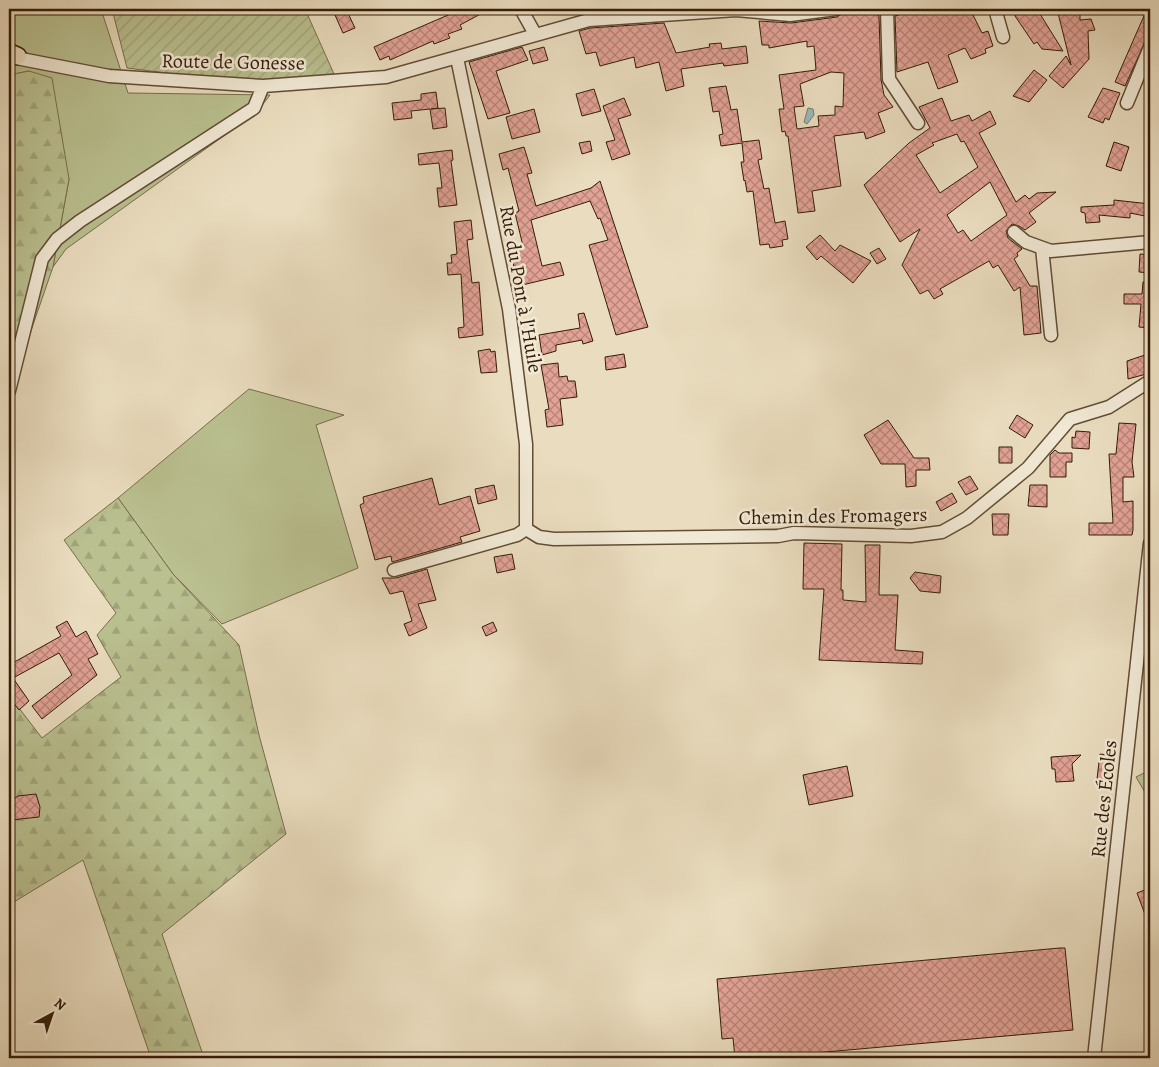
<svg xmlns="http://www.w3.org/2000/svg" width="1159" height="1067" viewBox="0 0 1159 1067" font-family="Alegreya,serif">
<defs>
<pattern id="forest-firs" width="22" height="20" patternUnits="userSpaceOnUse" patternTransform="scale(1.25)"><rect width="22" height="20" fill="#bac090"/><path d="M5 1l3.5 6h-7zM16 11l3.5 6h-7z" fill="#a0a47b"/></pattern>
<pattern id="garden-furrows" width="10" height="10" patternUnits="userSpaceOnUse" patternTransform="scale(1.25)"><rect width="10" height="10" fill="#bac090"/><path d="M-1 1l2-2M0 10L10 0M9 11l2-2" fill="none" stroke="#a0a47b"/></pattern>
<pattern id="building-cross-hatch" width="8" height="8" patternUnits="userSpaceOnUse" patternTransform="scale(1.25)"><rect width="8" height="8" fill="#e2a296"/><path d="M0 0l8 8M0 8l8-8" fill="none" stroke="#b88379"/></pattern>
</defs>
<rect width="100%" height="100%" fill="#eaddbf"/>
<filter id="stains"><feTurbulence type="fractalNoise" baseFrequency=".004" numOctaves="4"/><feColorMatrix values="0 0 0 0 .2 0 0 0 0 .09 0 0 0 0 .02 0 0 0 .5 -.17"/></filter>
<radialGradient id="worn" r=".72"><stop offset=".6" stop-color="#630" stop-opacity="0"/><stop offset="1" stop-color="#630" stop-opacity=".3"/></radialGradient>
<path fill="#bac090" stroke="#786e4c" d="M10,9H101L128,93L270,95L257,112L66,249L53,267L69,179L29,71L9,75Z
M249,389L344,415L316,425L358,568L222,624L173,574L118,498Z"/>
<path fill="url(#forest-firs)" stroke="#786e4c" d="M29,71L52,78L69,179L53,267L9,394V75Z
M118,498L173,574L239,645L259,735L286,834L162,934L204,1058H151L83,860L9,905V695L42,738L121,677L97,635L116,613L64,540Z
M1150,770V801L1136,777Z"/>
<path fill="url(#garden-furrows)" stroke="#786e4c" d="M112,9H305L334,74L266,80L190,76L127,68Z"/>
<path fill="#9abab8" stroke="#727b72" d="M808,108L813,109L814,115L807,124L804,122Z"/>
<path fill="url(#building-cross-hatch)" stroke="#351c09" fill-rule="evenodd" d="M346,9L355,28L343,33L335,15Z
M462,9H490L460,25L462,29L448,34L450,38L434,44L433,41L390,60L389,56L380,60L374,47Z
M916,9H970L982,33L988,31L993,46L985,49L986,53L971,59L965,48L948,55L958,82L938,89L928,62L897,72L895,16Z
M1017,9H1037L1063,51L1042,49L1037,42L1034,44L1015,16Z
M1057,9H1073V14L1080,13V20L1091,19L1095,30L1088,31L1089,59L1063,88L1049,76L1066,56L1071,65Z
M1147,9H1150V31L1125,86L1115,82Z
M867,12H874L879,16L881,79L884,95L893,107L878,113L885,132L866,139L864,132L834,136L841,186L812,191L815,211L798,213L788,136H786L785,131L782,132L779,109H784L779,75L816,70L814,46L807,47V41L769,48V45H762L759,21L791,23L837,17L843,13ZM831,72L844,73L843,107L835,106V115L818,116L819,126L797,129L794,107L804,106L800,84Z
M664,23L676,53L710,47L709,44L721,43L722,49L746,46L748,63L724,66L723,63L681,69L684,86L666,91L659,62L636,68L634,57L600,66L596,52L586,54L579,31L590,28Z
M522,47L528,60L496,71L510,113L488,119L469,62Z
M544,47L548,60L533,64L529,51Z
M1034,70L1047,80L1029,102L1013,96Z
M726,86L731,110L737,109L742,142L759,140L762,159L758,160L764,189L769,188L775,223L785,221L788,239L782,240L783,246L770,248L769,244L760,245L753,191L747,192L745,180L744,181L741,162H744L742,143L721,146L719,135L723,134L719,111L713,112L709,88Z
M1103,88L1120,93L1109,120L1105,118L1103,123L1088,117Z
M594,89L601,111L582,116L576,94Z
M436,92L438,108L431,109L445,108L447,127L433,129L430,109L411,111L412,118L394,120L392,103L421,100V94Z
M624,98L631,115L618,119L630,154L612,160L606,142L615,140L603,106Z
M942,98L951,121L969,115L972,121L990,111L996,124L979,133L1016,202L1025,195L1029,199L1037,193L1056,192L1029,213L1036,222L1025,230L1019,226L1012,224L1006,231L1008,238L1022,249L1017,253L1018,256L1014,259L1030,286H1037L1041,333L1024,335L1020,287L1014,291L998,265L993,268L989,261L940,289L943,294L934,299L928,290L920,294L902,265L920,229L900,242L864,185L909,143L930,128L919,107ZM957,134L961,142L964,141L978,167L940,193L916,155L934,145L932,143ZM990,182L1007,215L971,241L963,230L958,233L947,215Z
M534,109L540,132L512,139L506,117Z
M590,141L592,151L582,154L579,143Z
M1114,142L1129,147L1121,171L1106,166Z
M524,147L532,173L527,174L536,206L591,188L600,181L648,327L616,335L589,245L608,240L600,218L598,219L590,201L531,220L542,266L560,262L564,275L518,286L510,249L523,246L515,213L519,211L508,168L503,170L499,154Z
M452,150L453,160L451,161L457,205L439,207L437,188H442L439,163L419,165L418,154Z
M1114,200L1150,204V217L1130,213V218L1099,215L1100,222L1086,223L1085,213L1081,212V207L1114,205Z
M471,220L473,239L467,240L472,283L479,282L483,335L459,338L458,328L464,327L461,274L448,275L447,263H452L451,255L457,254L454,222Z
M820,235L835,251L840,245L871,261L853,283L821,256L817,260L806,247Z
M879,248L886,259L877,264L870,253Z
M1140,254L1150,255V273L1139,272Z
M1143,282H1150V328L1139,327L1141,304H1124V294H1142Z
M584,313L593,341L583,344L582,340L556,345V351L542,355L539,335L580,328L578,314Z
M490,349L491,352L495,351L497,372L481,373L478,351Z
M624,354L626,367L606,370L605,357Z
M1145,355L1150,373L1128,379L1127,361Z
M558,363L559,377L567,376L568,381H575L577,397L560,399L563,425L547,427L545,410L549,409L541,365Z
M1017,415L1033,425L1025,438L1009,428Z
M888,420L914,458H929L930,470H916V486L906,487L905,464H881L864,435Z
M1119,423L1136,424L1132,462L1134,477H1123V502L1133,501V530L1132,535H1089V523H1113L1109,454H1116Z
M1076,431L1090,432L1089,449L1072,448V437L1075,438Z
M999,447H1012V463H999Z
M1055,450L1059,453H1072V462H1066V477H1050V455Z
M970,476L978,489L966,495L958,482Z
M432,478L439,505L470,496L480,531L460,537L462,542L392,562L391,556L375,560L360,505L364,503L363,497Z
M494,485L497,499L478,504L475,489Z
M1030,485H1047V507L1028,506Z
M952,493L957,502L941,511L936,502Z
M992,514H1009L1008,535H993Z
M804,543L842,544L841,590H843V600L866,602L865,545H880L879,595H898L895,650L923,652L922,664L819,660L824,589H803Z
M512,554L515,569L497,573L494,557Z
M427,569L436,600L418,604L427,628L409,636L404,624L412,621L403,591L390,594L382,578H396Z
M915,572L941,576L940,593L920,591L910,578Z
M67,621L76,637L86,631L98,654L88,659L97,675L42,719L32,706L72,675L59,653L13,678L29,701L19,710L9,697V665L61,636L56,627Z
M493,622L497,631L486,636L482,627Z
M1100,754L1115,756L1113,777L1097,779Z
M1081,755L1072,764L1074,781L1056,782L1055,769H1052L1051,757Z
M847,766L853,796L809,805L803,775Z
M36,794L40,807L39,817L11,820V801L18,796Z
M1150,888V924L1149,925L1137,893Z
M1060,948H1065L1073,1030L758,1058H735L733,1038L722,1039L717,979Z"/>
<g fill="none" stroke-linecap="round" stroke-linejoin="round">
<g stroke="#624c36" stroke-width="15">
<path id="minor" d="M521,9L535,34
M887,9L889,79L918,123
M995,9L1003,37
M11,57L109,76L263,86L386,77L589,20L736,10L790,15L836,9
M457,58L509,309L526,444V529
M1127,103L1150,47
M1014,232L1026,242L1051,251L1150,242
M1042,248L1051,335
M9,391L42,259L57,239L80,221L254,108L263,86
M526,529L539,537L554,539L778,536L794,533L911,536L942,532L967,518L1028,468L1070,419L1109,407L1150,381
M394,570L517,535L526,529
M1094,1058L1150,543"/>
</g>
<g stroke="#351c09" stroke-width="19">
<path id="major" d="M9,52L18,56"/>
</g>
<use href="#minor" stroke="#f1e9d5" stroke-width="12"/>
<use href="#major" stroke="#eaddbf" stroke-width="16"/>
</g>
<g text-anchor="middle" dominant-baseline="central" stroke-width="5" stroke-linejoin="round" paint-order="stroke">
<g font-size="20" fill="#351c09" stroke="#f1e9d5">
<text transform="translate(233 62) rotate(1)">Route de Gonesse</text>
<text transform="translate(521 289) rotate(80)">Rue du Pont à l'Huile</text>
<text transform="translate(833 516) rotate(-1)">Chemin des Fromagers</text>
<text transform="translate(1104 799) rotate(-84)">Rue des Écoles</text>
</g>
</g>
<rect width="1159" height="1067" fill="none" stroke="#eaddbf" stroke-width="30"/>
<rect x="10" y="10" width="1139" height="1047" fill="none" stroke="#351c09" stroke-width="2.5"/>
<rect x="15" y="15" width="1129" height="1037" fill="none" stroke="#351c09"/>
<g transform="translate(52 1014) rotate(40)" stroke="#f1e9d5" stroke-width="4" paint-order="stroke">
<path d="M0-4L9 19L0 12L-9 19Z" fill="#351c09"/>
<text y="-8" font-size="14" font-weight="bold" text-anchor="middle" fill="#351c09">N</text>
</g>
<rect width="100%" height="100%" filter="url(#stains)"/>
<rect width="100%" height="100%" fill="url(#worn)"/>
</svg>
